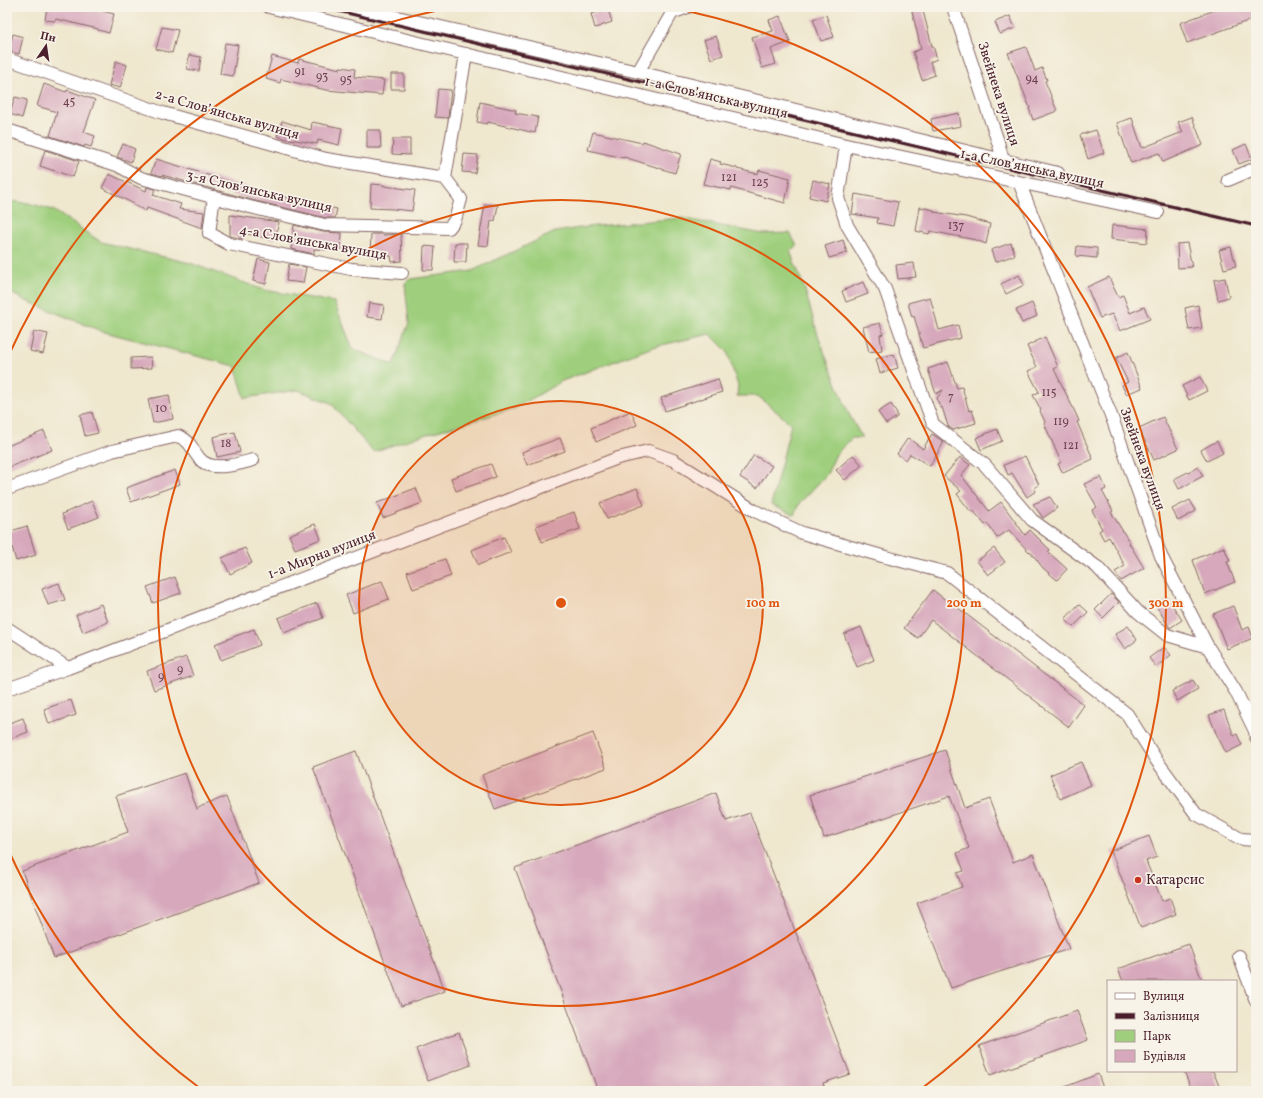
<svg xmlns="http://www.w3.org/2000/svg" width="1263" height="1098" viewBox="0 0 1263 1098" font-family="Vollkorn,serif">
<rect width="100%" height="100%" fill="#f7f3e8"/>
<filter id="ink" filterUnits="userSpaceOnUse"><feTurbulence type="fractalNoise" baseFrequency=".025" numOctaves="2"/><feDisplacementMap in="SourceGraphic" scale="8" xChannelSelector="R" yChannelSelector="G"/><feConvolveMatrix kernelMatrix="1 2 1 2 8 2 1 2 1" color-interpolation-filters="sRGB"/></filter>
<filter id="wash" filterUnits="userSpaceOnUse"><feTurbulence type="fractalNoise" baseFrequency=".012" numOctaves="4" result="noise"/><feDisplacementMap in="SourceGraphic" scale="16" xChannelSelector="R" yChannelSelector="G"/><feGaussianBlur stdDeviation="0.9" result="paint"/><feColorMatrix in="noise" values="0 0 0 0 0 0 0 0 0 0 0 0 0 0 0 0 0 1.4 0 .05"/><feComposite in="paint" operator="in"/></filter>
<g filter="url(#wash)">
<rect width="100%" height="100%" fill="#efe7ce"/>
<path fill="#9fcf7d" stroke="#747754" d="M7,201L28,203L53,210L101,242L190,263L264,290L334,302L353,349L393,365L409,323L405,283L410,279L472,271L555,232L586,227L681,218L763,234L790,233L797,246L790,251L804,287L818,335L829,365L849,414L862,438H852L836,454L827,474L799,504L794,515L771,505L791,424L758,396H737L738,386L727,351L710,334L653,347L562,381L514,409L420,436L373,452L331,403L298,390L245,398L235,366L101,331L24,300L7,291Z"/>
<g id="blocks">
<path fill="#d7a8bc" d="M47,7H87L114,14L109,33L98,30V29L56,19L55,21L45,20Z
M911,7H922L932,46H933L937,59L930,62L935,75L922,80L913,52L921,49Z
M1223,7H1253L1256,18L1187,43L1180,23Z
M608,9L612,22L595,28L591,14Z
M826,15L834,37L821,41L813,19Z
M780,16L790,42L771,49L776,64L762,68L752,37L773,31L769,20Z
M1010,16L1015,28L1000,34L995,22Z
M162,27L178,30L172,53L156,49Z
M13,34L23,37L19,54L8,51Z
M716,36L723,55L711,59L704,40Z
M225,43L238,45L233,76L220,74Z
M1026,47L1035,71L1042,68L1047,80L1045,81L1057,111L1033,120L1029,108H1030L1008,53Z
M189,55L201,57L199,71L187,69Z
M272,56L298,63L299,59L340,69V67L355,69L354,77L384,80L382,95L326,90L281,79L280,83L266,79Z
M116,61L127,65L120,88L109,85Z
M391,74H404V89H391Z
M44,84L66,92L67,90L95,100L84,132L95,136L91,147L85,145L84,147L50,136L57,112L37,106Z
M438,89L451,90L448,118L435,117Z
M15,97L27,100L22,118L10,114Z
M480,102L516,110L515,113L538,117L535,133L488,122L487,124L477,122Z
M959,113L961,126L933,131L931,119Z
M1192,117L1203,145L1163,162L1159,153L1131,163L1117,123L1132,118L1142,148L1183,132L1178,122Z
M282,121L311,130L312,122L342,128L339,145L318,140L317,144L290,139V140L277,136Z
M367,130H380L381,148H367Z
M1096,130L1104,153L1088,159L1080,135Z
M593,132L642,143L643,141L681,154L675,173L624,157V158L588,150Z
M393,139H410V155L392,154Z
M123,144L135,149L131,162L117,157Z
M1246,144L1252,159L1239,164L1233,150Z
M45,150L79,161L73,177L40,166Z
M464,154L478,155L475,173L462,172Z
M156,159L263,192L337,209L335,218H326L252,200L162,175V176L151,173Z
M710,159L721,162L720,164L737,168V169L758,174L759,170L790,178L785,203L731,188V190L703,184Z
M109,174L146,191L147,187L155,189L153,195L181,204L179,209L204,212L202,228L147,208L146,211L133,205L134,204L102,188Z
M813,180L830,184L826,201L809,197Z
M371,184L384,185V186L415,190L412,211L393,209L370,208Z
M855,194L898,202L893,226L877,223L878,218L852,214Z
M485,204L498,205L495,221L491,220L488,246L478,245Z
M920,207L934,210V212L966,217L990,224L986,244L976,240L930,231L929,234L916,231Z
M230,215L279,222L275,240L243,233V239L230,236Z
M294,225L323,232L342,233L341,250L314,249V254L291,249Z
M1112,225L1148,229L1147,243L1111,239Z
M371,234H383V235L401,234L402,261L392,262L391,256H370Z
M843,240L847,253L829,258L825,246Z
M455,243H467L466,262H454Z
M1011,243L1015,255L995,262L991,250Z
M1187,243L1192,267L1178,268L1177,244Z
M424,246L435,247L433,270H423Z
M1077,246L1097,248V258L1076,256Z
M1231,247L1236,266L1224,269L1219,250Z
M258,259L270,262L266,284L253,281Z
M914,263L916,277L898,279L896,265Z
M289,264L306,267L303,283L286,281Z
M1019,275L1024,285L1006,294L1001,284Z
M1109,277L1118,297L1123,295L1130,313L1144,307L1150,319L1120,331L1112,314L1100,318L1087,287Z
M1225,278L1229,297L1218,300L1214,280Z
M863,282L868,294L846,302L842,291Z
M930,297L939,330L958,325L961,338L923,348L914,316L912,317L908,303Z
M369,303L384,305L382,319L367,317Z
M1032,303L1037,316L1022,323L1016,310Z
M1198,305L1202,328L1189,330L1185,308Z
M880,323L883,334L880,335L882,350L869,352L863,327Z
M34,331L48,334L43,354L30,351Z
M1045,337L1058,367L1054,369L1074,410L1079,421L1077,422L1093,459L1063,473L1058,464L1061,462L1044,423L1045,422L1040,411L1041,410L1033,395L1039,392L1028,371L1037,367L1027,346Z
M1128,352L1142,388L1126,394L1122,385L1128,382L1116,358Z
M894,354L898,368L880,373L876,359Z
M151,357L152,368L131,369V358Z
M948,362L957,388L962,387L969,411L972,410L976,423L953,430L948,426L942,407L940,408L937,398L943,390L936,394L928,369Z
M1200,377L1207,391L1189,400L1182,386Z
M718,379L722,392L665,411L661,398Z
M169,395L173,419L153,423L148,399Z
M891,404L897,413V417L886,424L878,412Z
M631,411L637,425L596,442L591,428Z
M92,412L98,433L85,436L80,415Z
M1163,417L1178,449L1154,460L1139,428Z
M997,429L1002,441L981,450L976,438Z
M44,431L52,450L7,468V446Z
M235,432L240,452L217,457L213,437Z
M932,434L944,442L930,466L910,454L906,460L897,454L908,438L923,449Z
M560,438L565,451L527,465L522,452Z
M1217,441L1223,453L1207,461L1201,450Z
M754,455L772,466L757,488L740,477Z
M853,455L862,465L845,480L836,470Z
M1025,456L1039,485L1034,488L1036,491L1027,497L1012,473L1008,475L1004,465Z
M960,457L970,465L961,475L989,511L1001,502L1025,535L1030,530L1050,550L1048,552L1067,569L1057,580L1043,568L1030,551L1029,552L1009,530L997,538L987,523L985,525L973,510L971,512L957,494L961,491L944,476Z
M491,464L496,477L456,491L451,478Z
M1198,467L1203,476L1179,489L1174,479Z
M175,470L180,484L131,502L126,488Z
M1101,477L1106,489L1102,491L1113,511L1111,512L1130,543H1129L1144,568L1121,581L1115,572L1125,566L1109,537L1104,540L1099,531L1102,529L1092,510L1097,507L1084,484Z
M416,488L422,503L383,518L377,503Z
M637,488L644,505L607,519L600,503Z
M1050,497L1057,508L1043,518L1033,504Z
M1190,500L1196,511L1178,521L1172,509Z
M92,501L99,517L68,529L62,514Z
M574,512L580,529L542,542L536,526Z
M315,524L321,539L295,549L289,535Z
M27,526L36,555L16,561L8,532Z
M504,537L511,552L478,565L472,550Z
M1224,547L1230,561L1227,562L1235,582L1205,594L1193,560Z
M245,548L252,563L230,574L222,558Z
M994,548L1005,562L988,575L977,561Z
M445,559L451,576L413,589L407,572Z
M175,577L181,593L153,603L147,587Z
M382,581L389,599L353,613L346,595Z
M59,583L65,600L48,605L42,589Z
M933,590L948,602L949,601L1084,705L1069,727L931,620L918,638L904,628Z
M1111,594L1119,602L1103,618L1095,610Z
M1169,600L1182,620L1170,628L1157,607Z
M317,603L323,618L284,633L278,618Z
M101,604L108,622L83,632L76,615Z
M1079,604L1088,612L1073,627L1065,619Z
M1233,606L1242,630L1249,627L1253,638L1227,649L1213,614Z
M1128,626L1137,640L1125,649L1115,634Z
M861,627L874,660L857,667L844,634Z
M254,629L260,645L221,660L215,644Z
M1164,647L1171,655L1156,667L1149,658Z
M186,657L193,676L154,690L147,671Z
M1193,680L1198,689L1177,701L1172,691Z
M71,700L76,715L49,724L44,709Z
M1224,710L1234,736L1237,734L1242,745L1226,753L1216,733L1209,715Z
M23,718L28,732L7,740V724Z
M593,733L606,768L495,809L482,775Z
M945,750L965,808L989,799L1013,862L1033,854L1069,949L951,988L917,903L962,887L957,873L964,871L957,853L969,848L949,796L824,838L810,795Z
M356,751L445,991L401,1006L313,767Z
M1081,762L1091,785L1060,799L1050,775Z
M185,773L197,809L202,806L227,796L259,883L54,958L22,871L128,832L116,796Z
M716,793L726,821L750,813L850,1074L823,1083L826,1091H598L515,868Z
M1149,836L1157,857L1146,861L1162,901L1170,898L1176,914L1141,928L1111,851Z
M1189,944L1202,981H1123L1118,969Z
M1077,1011L1088,1040L990,1075L979,1046Z
M459,1032L471,1065L428,1081L416,1049Z
M1184,1071H1213L1221,1091H1192Z
M1098,1074L1104,1091H1057V1090Z"/>
</g>
</g>
<g filter="url(#ink)">
<use href="#blocks" fill-opacity="0" stroke="#846564" stroke-width="1"/>
<g fill="none" stroke-linecap="round" stroke-linejoin="round">
<g stroke="#846564" stroke-width="14">
<path id="street" d="M269,7L846,145L1158,212
M353,7L638,72L672,13
M953,7L998,142L1003,160L1058,173
M672,13L688,7
M7,59L163,113L326,159L445,178
M638,72L1003,160
M7,130L117,165L141,178L250,207L325,225L449,228L455,220L461,199L445,178L466,54
M846,145L838,198L847,225L885,289L933,424L985,465L1032,520L1097,567L1138,612L1167,635L1208,647
M1228,180L1256,168
M1019,182L1112,418L1161,556L1208,647L1236,692L1255,731L1256,737
M214,197L209,233L229,244L351,269L402,273
M7,489L112,451L178,436C192,442 190,447 199,458C210,473 238,464 253,460
M7,628L68,668
M7,689L68,668L618,458L648,451L673,460L755,511L802,533L882,556L947,573L1127,714L1157,761L1196,814L1241,839L1256,840
M1239,956L1256,1001"/>
</g>
<use href="#street" stroke="#fff" stroke-width="12"/>
<path stroke="#4a1f2b" stroke-width="3" d="M321,7L1256,226"/>
</g>
</g>
<circle cx="561" cy="603" r="202" fill="#e0560e" fill-opacity=".12"/>
<g fill="none" stroke="#e0560e" stroke-width="2">
<circle cx="561" cy="603" r="202"/>
<circle cx="561" cy="603" r="403"/>
<path d="M201 1089A605 605 0 0 1 8 849M8 357A605 605 0 0 1 456 7M666 7A605 605 0 0 1 921 1089"/>
</g>
<circle fill="#c8321e" stroke="#f7f3e8" stroke-width="1.5" cx="1138" cy="880" r="4"/>
<g text-anchor="middle" dominant-baseline="central" stroke-width="3.5" stroke-linejoin="round" paint-order="stroke">
<g font-size="12" fill="#6d414f">
<text x="300" y="72">91</text>
<text x="322" y="77">93</text>
<text x="1032" y="79">94</text>
<text x="346" y="80">95</text>
<text x="69" y="102">45</text>
<text x="729" y="178">121</text>
<text x="760" y="183">125</text>
<text x="956" y="226">137</text>
<text x="1049" y="393">115</text>
<text x="951" y="397">7</text>
<text x="161" y="409">10</text>
<text x="1061" y="422">119</text>
<text x="226" y="444">18</text>
<text x="1071" y="446">121</text>
<text x="180" y="670">9</text>
<text x="161" y="677">9</text>
</g>
<g font-size="14" fill="#4a1f2b" stroke="#f7f3e8">
<text transform="translate(998 94) rotate(72)">Звейнека вулиця</text>
<text transform="translate(716 98) rotate(13)">1-а Слов’янська вулиця</text>
<text transform="translate(227 115) rotate(16)">2-а Слов’янська вулиця</text>
<text transform="translate(1032 169) rotate(12)">1-а Слов’янська вулиця</text>
<text transform="translate(259 192) rotate(13)">3-я Слов’янська вулиця</text>
<text transform="translate(313 243) rotate(10)">4-а Слов’янська вулиця</text>
<text transform="translate(1142 459) rotate(70)">Звейнека вулиця</text>
<text transform="translate(322 555) rotate(-21)">1-а Мирна вулиця</text>
</g>
<g font-size="14" fill="#4a1f2b" stroke="#f7f3e8" text-anchor="start">
<text x="1146" y="880">Катарсис</text>
</g>
</g>
<circle cx="561" cy="603" r="6" fill="#e0560e" stroke="#f7f3e8" stroke-width="2"/>
<g font-size="12" text-anchor="middle" font-weight="bold" fill="#e0560e" stroke="#f7f3e8" stroke-width="3.5" stroke-linejoin="round" paint-order="stroke">
<text x="763" y="607">100 m</text>
<text x="964" y="607">200 m</text>
<text x="1166" y="607">300 m</text>
</g>
<rect width="1263" height="1098" fill="none" stroke="#f7f3e8" stroke-width="24"/>
<rect x="1107" y="980" width="130" height="92" fill="#f7f3e8" stroke="#b29e9c"/>
<rect x="1115" y="993" width="20" height="6" fill="#ffffff" stroke="#b29e9c"/>
<text x="1143" y="1000" font-size="12" fill="#4a1f2b">Вулиця</text>
<rect x="1115" y="1013" width="20" height="6" fill="#4a1f2b" stroke="#b29e9c"/>
<text x="1143" y="1020" font-size="12" fill="#4a1f2b">Залізниця</text>
<rect x="1115" y="1030" width="20" height="12" fill="#9fcf7d" stroke="#b29e9c"/>
<text x="1143" y="1040" font-size="12" fill="#4a1f2b">Парк</text>
<rect x="1115" y="1050" width="20" height="12" fill="#d7a8bc" stroke="#b29e9c"/>
<text x="1143" y="1060" font-size="12" fill="#4a1f2b">Будівля</text>
<g transform="translate(46 46) rotate(13)" stroke="#f7f3e8" stroke-width="3" paint-order="stroke">
<path d="M0-3L7 15L0 10L-7 15Z" fill="#4a1f2b"/>
<text y="-6" font-size="11" font-weight="bold" text-anchor="middle" fill="#4a1f2b">Пн</text>
</g>
</svg>
